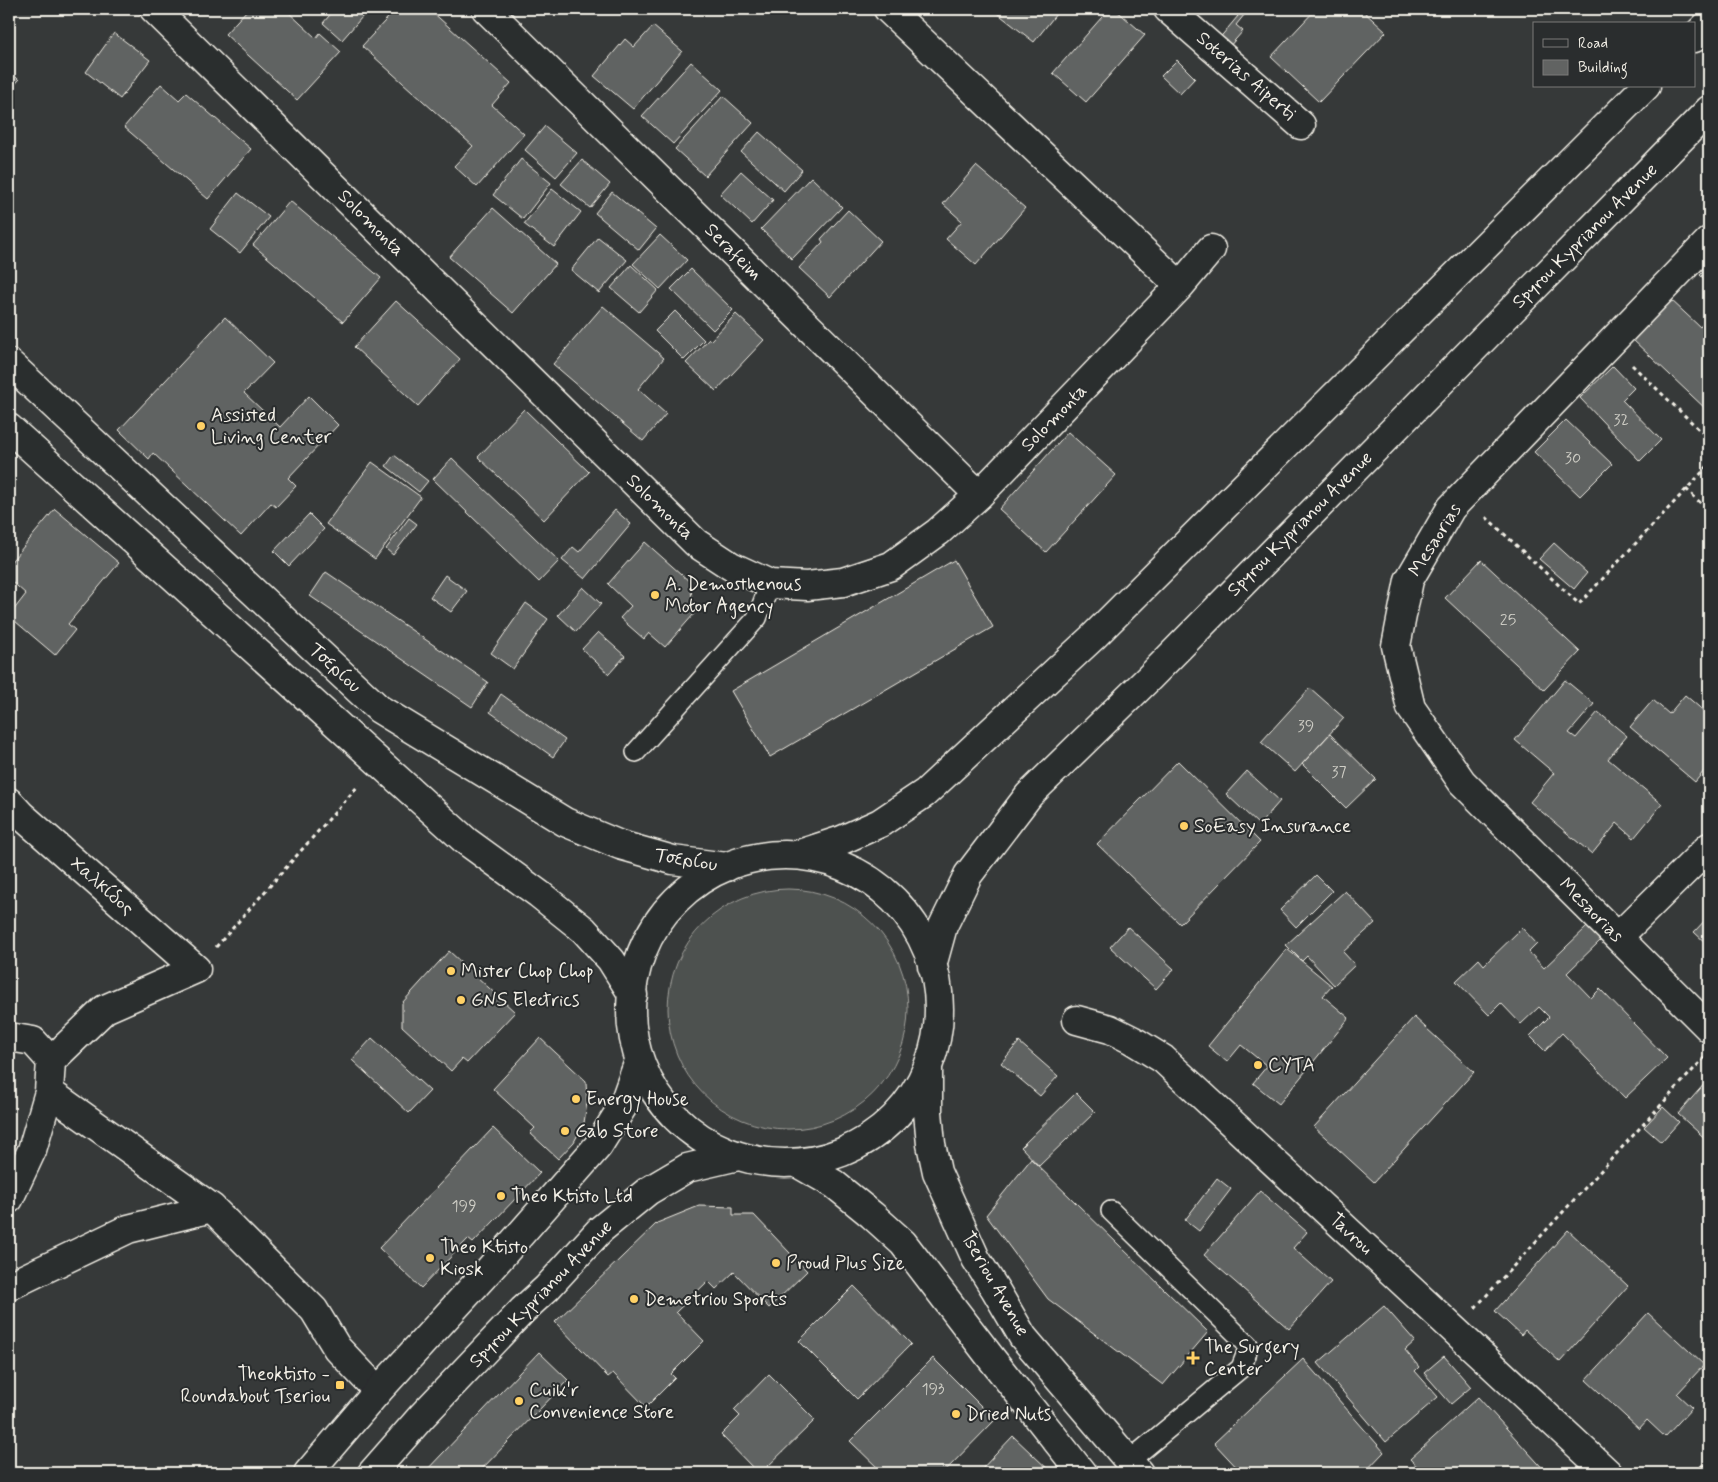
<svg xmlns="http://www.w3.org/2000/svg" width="1718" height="1482" viewBox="0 0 1718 1482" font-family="Mynerve,sans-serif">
<rect width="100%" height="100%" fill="#363939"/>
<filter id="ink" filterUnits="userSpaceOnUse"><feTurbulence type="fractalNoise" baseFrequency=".02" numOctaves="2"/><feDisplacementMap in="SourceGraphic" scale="10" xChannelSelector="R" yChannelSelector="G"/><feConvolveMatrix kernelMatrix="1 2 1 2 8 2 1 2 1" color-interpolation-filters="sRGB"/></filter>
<g filter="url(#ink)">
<path fill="#4e514f" stroke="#a1a19c" d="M668 1009a120 120 0 1 1 240 0a120 120 0 1 1-240 0Z"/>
<path fill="#616362" stroke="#f4f1e8" d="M248,9H285L316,38L320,33L341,52L297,100L225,34Z
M335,9H369L342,40L323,23Z
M396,9H429L511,83L492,105L524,134L477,187L454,166L473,146L362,46Z
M992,9H1060L1034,42Z
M1109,9H1115L1145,35L1086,102L1053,73Z
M1230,9H1249L1236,25L1243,31L1228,48L1218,40L1238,16Z
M1316,9H1361L1386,32L1319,102L1271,57Z
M653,26L682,51L633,109L594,76L625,39L634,47Z
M114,33L150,60L120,99L86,72Z
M1177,60L1195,78L1180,94L1161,76Z
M691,62L722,90L673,144L642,116Z
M9,70L19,80L9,91Z
M161,84L179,100L186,93L251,149L208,199L124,127Z
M723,96L753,123L705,176L675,149Z
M545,126L577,153L556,177L525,150Z
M759,132L802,170L784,191L741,152Z
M521,159L551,183L523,219L493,195Z
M582,160L610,184L590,208L561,184Z
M976,166L1025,208L976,265L946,239L962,221L943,204Z
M741,171L773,200L752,224L720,194Z
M811,177L842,207L792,259L761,229Z
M552,189L581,212L554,247L524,224Z
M612,192L656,229L639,250L595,213Z
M238,193L269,217L240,253L210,229Z
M290,201L381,278L343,322L253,245Z
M493,208L556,264L513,313L449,257Z
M848,210L881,241L830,297L799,268L823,242L821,239Z
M660,235L687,260L660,289L633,264Z
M598,237L627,260L599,293L571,270Z
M631,265L658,290L639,312L611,288Z
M1709,266V284L1700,275Z
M691,269L733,310L713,330L671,289Z
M1670,299L1700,327L1709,317V412L1632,339Z
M396,301L460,359L418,406L354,347Z
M603,306L664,358L638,389L666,414L643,441L553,364Z
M675,311L704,340L684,360L655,331Z
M736,314L764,340L716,391L686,363L709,339L710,341Z
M225,317L273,363L244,393L280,427L309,396L338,425L288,478L296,486L276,507L271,503L241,536L153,453L149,459L119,430Z
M1613,366L1634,388L1622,400L1661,440L1640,461L1580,398Z
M524,409L589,472L544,520L478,457Z
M1566,420L1612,464L1580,496L1534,452Z
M1068,432L1116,475L1046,552L999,509Z
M394,455L428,481L419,492L386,466Z
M452,458L559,561L539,582L433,479Z
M372,462L421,497L375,559L326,524Z
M55,509L119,563L68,624L75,630L55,655L9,616L26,594L9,579V564Z
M615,510L631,524L585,579L562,560L573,547L579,552Z
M309,514L324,529L289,566L274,551Z
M409,518L417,524L393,555L386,549Z
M645,542L690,582L694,614L665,647L649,633L644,639L620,618L631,606L608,584Z
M1554,543L1587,573L1574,589L1539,559Z
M954,560L993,627L770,757L731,691Z
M1481,560L1580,652L1544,690L1445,598Z
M326,572L488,682L472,707L310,596Z
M445,575L467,591L451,612L430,597Z
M583,587L601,604L576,632L558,615Z
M526,603L548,619L513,669L491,653Z
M598,632L625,656L609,674L582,649Z
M1565,680L1594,704L1569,733L1576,738L1598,712L1627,736L1608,759L1662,804L1634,838L1617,823L1592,854L1530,802L1554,773L1515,740Z
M1310,688L1344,718L1295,772L1261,742Z
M501,694L565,740L553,757L490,712Z
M1685,695L1706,713L1709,709V765L1695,782L1630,727L1653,700L1669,714Z
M1330,734L1376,779L1346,808L1302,764Z
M1178,761L1260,842L1180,924L1097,844Z
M1247,771L1280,801L1259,825L1226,794Z
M1316,875L1332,891L1296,927L1280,910Z
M1345,891L1375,923L1343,952L1355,965L1334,985L1307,956L1302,961L1286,945Z
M1709,916V946L1694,932Z
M1128,927L1174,969L1156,989L1110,947Z
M1587,927L1601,940L1567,973L1591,998L1600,989L1667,1058L1625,1098L1562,1033L1545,1051L1530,1036L1549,1017L1539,1007L1521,1024L1501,1003L1489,1015L1456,981L1479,959L1484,965L1522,928L1537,944L1529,952L1544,968Z
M1287,949L1332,986L1323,996L1349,1018L1279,1104L1253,1083L1267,1066L1241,1045L1227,1062L1208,1046Z
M449,951L515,1012L467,1063L462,1059L451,1071L402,1026V1003Z
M1414,1017L1474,1072L1374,1182L1314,1127Z
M372,1038L430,1091L409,1113L352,1060Z
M540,1038L586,1081L587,1102L584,1123L574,1142L558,1159L530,1133L535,1128L493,1089Z
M1019,1042L1058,1076L1040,1096L1001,1063Z
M1706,1082L1709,1085V1142L1678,1114Z
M1076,1093L1095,1112L1039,1166L1021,1147Z
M1663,1107L1679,1122L1661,1142L1644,1127Z
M493,1128L540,1173L473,1243L468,1239L421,1288L379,1248Z
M1031,1159L1208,1332L1163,1385L1048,1299L986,1215Z
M1217,1178L1231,1189L1199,1231L1185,1220Z
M1260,1191L1307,1232L1293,1248L1331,1282L1289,1329L1204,1255Z
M699,1206L733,1207V1215H754L807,1271L769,1308L734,1272L716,1289L708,1281L676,1312L704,1341L671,1374L675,1378L646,1407L613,1373L608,1377L555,1322L657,1223Z
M1568,1230L1628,1286L1560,1362L1525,1330L1521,1335L1495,1311Z
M854,1286L911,1344L857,1399L799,1341Z
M1384,1306L1415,1341L1405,1350L1419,1367L1415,1371L1438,1397L1386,1442L1318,1363Z
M1648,1313L1704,1365L1677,1394L1692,1408L1665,1437L1647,1420L1639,1429L1586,1380Z
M539,1352L568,1380L478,1473H424Z
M1444,1356L1471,1387L1451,1404L1424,1373Z
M933,1358L995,1420L943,1473H883L850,1441Z
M1303,1359L1384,1452L1364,1473H1242L1214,1443Z
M769,1374L815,1420L761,1473H758L721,1435L740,1416L734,1410Z
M1478,1397L1547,1473H1423L1410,1459Z
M1013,1436L1052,1473H978Z"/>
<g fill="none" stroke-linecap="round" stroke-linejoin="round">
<g stroke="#f4f1e8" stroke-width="22">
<path id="lane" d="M636,752L757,618L770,584
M1111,1211L1248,1345L1246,1355L1241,1368L1129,1461"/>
</g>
<g stroke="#f4f1e8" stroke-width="31">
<path id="street" d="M154,9L696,543L731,566L770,584L807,586L843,582L891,566L938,532L979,495L1180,286L1211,249
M486,9L979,495
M888,9L1180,286
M1168,9L1301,125
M1709,241L1451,508L1409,580L1396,646L1411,708L1462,782L1709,1028
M9,802L21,815L196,969L105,1009L51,1061L49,1092L32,1150L9,1199
M1618,937L1709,847
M1077,1020L1110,1029L1132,1040L1163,1059L1608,1473
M9,1037L33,1041L51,1061
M49,1092L212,1208L314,1310L337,1348L378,1391
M9,1286L128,1229L212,1208"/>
</g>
<g stroke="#f4f1e8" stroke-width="31">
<path id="primary" d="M1694,38L1709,23
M9,363L379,709L565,822L620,845L673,860L727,867
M9,428L466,841L539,894L584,930L611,960L633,995
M796,855L842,840L880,823L925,793L1093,637L1646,86
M631 1009a154 154 0 1 1 308 0a154 154 0 1 1-308 0Z
M932,966L943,926L968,875L1029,795L1149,678L1709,110
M928,1068V1112L931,1144L937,1172L976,1259L995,1289L1023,1337L1139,1473
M799,1164L834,1184L872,1215L903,1243L991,1358L1082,1473
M308,1473L378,1391L489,1270L598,1146L623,1106L639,1061
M372,1473L422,1416L523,1310L547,1288L600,1230L648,1191L687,1168L738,1156"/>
</g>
<path stroke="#f4f1e8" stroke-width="3" stroke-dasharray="4 4" stroke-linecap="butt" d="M1632,365L1709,439
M1686,489L1709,511
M1486,517L1579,604L1709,465
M216,947L359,785
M1475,1308L1704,1058
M1695,1473L1709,1459"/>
<use href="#lane" stroke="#2a2d2e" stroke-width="19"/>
<use href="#street" stroke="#2a2d2e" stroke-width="28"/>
<use href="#primary" stroke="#2a2d2e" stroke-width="28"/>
</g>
</g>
<g fill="#ffd166" stroke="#2a2d2e" stroke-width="2">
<circle cx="201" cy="426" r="5"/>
<circle cx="655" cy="595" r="5"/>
<circle cx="1184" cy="826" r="5"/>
<circle cx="451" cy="971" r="5"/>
<circle cx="461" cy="1000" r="5"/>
<circle cx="1258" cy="1065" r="5"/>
<circle cx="576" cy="1099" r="5"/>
<circle cx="565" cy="1131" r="5"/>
<circle cx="501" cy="1196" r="5"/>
<circle cx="430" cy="1258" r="5"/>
<circle cx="776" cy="1263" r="5"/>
<circle cx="634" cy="1299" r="5"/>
<path d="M1190.5 1350.5h5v5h5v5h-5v5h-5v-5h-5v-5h5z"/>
<rect x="335" y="1380" width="10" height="10" rx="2.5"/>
<circle cx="519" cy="1401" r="5"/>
<circle cx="956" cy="1414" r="5"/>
</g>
<g text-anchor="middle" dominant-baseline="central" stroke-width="4" stroke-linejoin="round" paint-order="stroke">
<g font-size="16" fill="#cfcec6">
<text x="1621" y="420">32</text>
<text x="1573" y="458">30</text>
<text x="1508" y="620">25</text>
<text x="1306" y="726">39</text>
<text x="1339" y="772">37</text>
<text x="464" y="1206">199</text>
<text x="933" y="1389">193</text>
</g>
<g font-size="19" fill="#f4f1e8" stroke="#2a2d2e">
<text transform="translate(1246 76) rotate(41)">Soterias Aiperti</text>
<text transform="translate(371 223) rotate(45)">Solomonta</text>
<text transform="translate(1585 236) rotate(-45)">Spyrou Kyprianou Avenue</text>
<text transform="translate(733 252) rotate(45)">Serafeim</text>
<text transform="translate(1054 418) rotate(-46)">Solomonta</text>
<text transform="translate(660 507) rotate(44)">Solomonta</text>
<text transform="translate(1300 524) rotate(-45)">Spyrou Kyprianou Avenue</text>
<text transform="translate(1435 540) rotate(-58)">Mesaorias</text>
<text transform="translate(335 668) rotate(43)">Τσερίου</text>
<text transform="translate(686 860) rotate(10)">Τσερίου</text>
<text transform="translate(102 886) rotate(41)">Χαλκίδος</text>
<text transform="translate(1591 910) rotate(45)">Mesaorias</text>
<text transform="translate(1351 1234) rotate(43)">Tavrou</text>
<text transform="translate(995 1284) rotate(60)">Tseriou Avenue</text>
<text transform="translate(541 1294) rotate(-46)">Spyrou Kyprianou Avenue</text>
</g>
<g font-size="19" fill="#f4f1e8" stroke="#2a2d2e" text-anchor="start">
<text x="211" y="415">Assisted<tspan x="211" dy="22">Living Center</tspan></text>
<text x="665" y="584">A. Demosthenous<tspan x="665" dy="22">Motor Agency</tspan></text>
<text x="1194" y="826">SoEasy Insurance</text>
<text x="461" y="971">Mister Chop Chop</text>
<text x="471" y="1000">GNS Electrics</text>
<text x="1268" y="1065">CYTA</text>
<text x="586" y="1099">Energy House</text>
<text x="575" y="1131">Gab Store</text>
<text x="511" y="1196">Theo Ktisto Ltd</text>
<text x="440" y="1247">Theo Ktisto<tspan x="440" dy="22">Kiosk</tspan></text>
<text x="786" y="1263">Proud Plus Size</text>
<text x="644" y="1299">Demetriou Sports</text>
<text x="1204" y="1347">The Surgery<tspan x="1204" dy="22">Center</tspan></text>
<text x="330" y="1374" text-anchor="end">Theoktisto -<tspan x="330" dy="22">Roundabout Tseriou</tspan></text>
<text x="529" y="1390">Cuik'r<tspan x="529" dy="22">Convenience Store</tspan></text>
<text x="966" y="1414">Dried Nuts</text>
</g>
</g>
<rect width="1718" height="1482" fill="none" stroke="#2a2d2e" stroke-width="30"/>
<rect x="15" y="15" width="1688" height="1452" fill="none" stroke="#f4f1e8" stroke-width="2" filter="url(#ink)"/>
<rect x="1533" y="22" width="162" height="65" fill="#2a2d2e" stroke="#7b7b78"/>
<rect x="1543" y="39" width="25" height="8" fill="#2a2d2e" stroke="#7b7b78"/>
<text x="1578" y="48" font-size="15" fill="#f4f1e8">Road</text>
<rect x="1543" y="60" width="25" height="15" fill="#616362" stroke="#7b7b78"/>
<text x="1578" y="72" font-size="15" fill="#f4f1e8">Building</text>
</svg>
